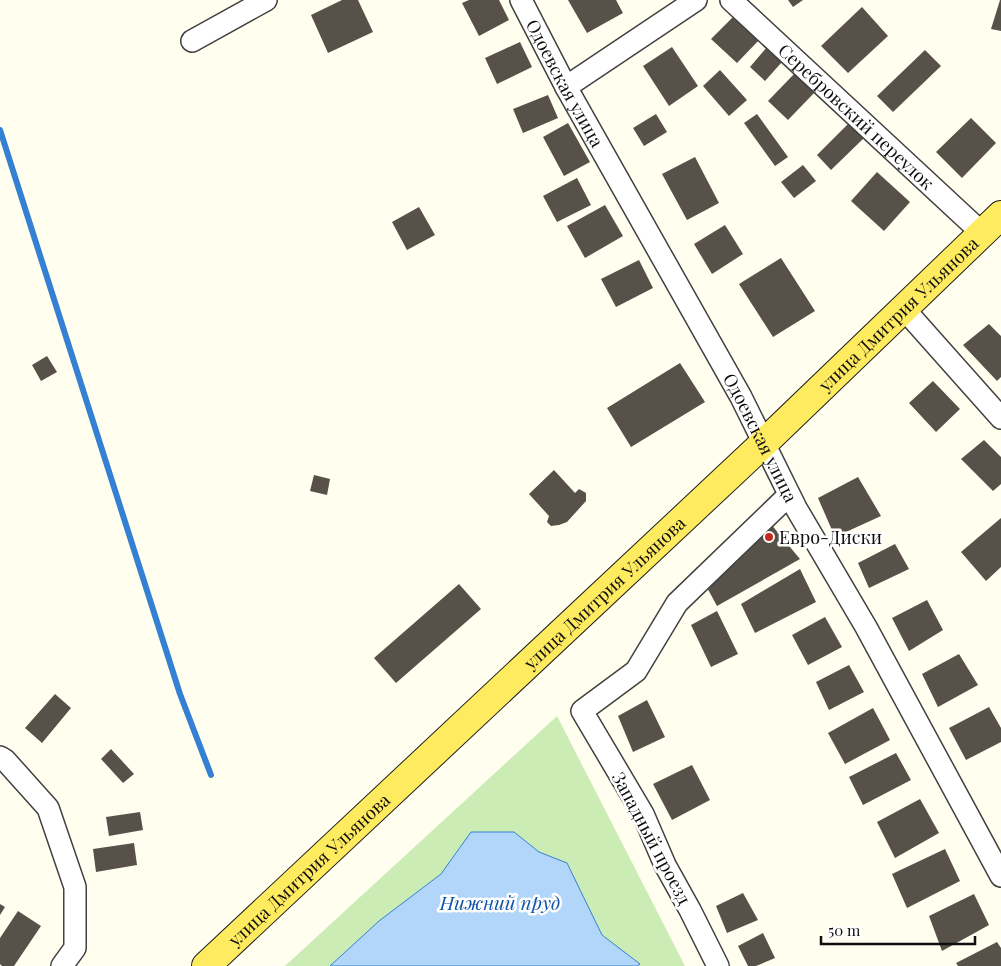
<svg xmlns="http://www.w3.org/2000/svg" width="1001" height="966" viewBox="0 0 1001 966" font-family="'Playfair Display',serif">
<rect width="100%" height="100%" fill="#fffeef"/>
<path fill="#ccecb6" d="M557,716L685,966H285Z"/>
<path fill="#b1d6f9" stroke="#3481d4" d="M471,832H514L539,852L567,863L602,935L640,964L637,966H330L379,921L441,874Z"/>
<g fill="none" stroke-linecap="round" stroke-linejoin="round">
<path stroke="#3481d4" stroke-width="6" d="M0,130L180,694L211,775"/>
</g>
<path fill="#57514a" d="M342,0H358L373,32L328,53L311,15Z
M469,0H499L509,20L479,36L462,3Z
M568,0H616L623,13L587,33Z
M788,0H803L793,7Z
M1000,0H1001V31L991,29Z
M862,7L888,36L848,73L821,46Z
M735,15L760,39L737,63L711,39Z
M520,42L532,67L497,84L485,58Z
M672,47L698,86L669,106L643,66Z
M767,47L782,62L765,81L750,67Z
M925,50L941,66L893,112L877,96Z
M720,70L747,100L729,116L703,86Z
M795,73L815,92L788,120L768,101Z
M548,95L558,118L523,133L513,109Z
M656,114L667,132L644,146L633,128Z
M757,114L788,157L775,166L744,123Z
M971,118L996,143L962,178L936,152Z
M850,122L865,137L831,170L817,155Z
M568,123L590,162L564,176L543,137Z
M695,157L719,203L687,220L662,174Z
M803,165L816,181L794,198L781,182Z
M877,172L910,202L884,231L851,201Z
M577,178L591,205L557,222L543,196Z
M605,205L623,236L585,258L567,226Z
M419,207L435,235L407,250L392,222Z
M725,225L743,254L712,274L694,244Z
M781,258L815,311L773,337L739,284Z
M639,260L653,288L616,307L601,279Z
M989,324L1001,336V377L997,381L963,345Z
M47,356L57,372L41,381L32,365Z
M680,363L705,402L631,447L607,408Z
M933,381L960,409L936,432L909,403Z
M984,440L1001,457V484L993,491L961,459Z
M554,470L575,493L579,489L586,493V501L567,522L559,525L551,526L547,522L549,516L529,494Z
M314,475L330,479L327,495L310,491Z
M858,477L881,516L835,537L818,498Z
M1001,518V567L986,581L961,552Z
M770,523L800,559L717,606L704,582Z
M895,544L909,569L869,588L858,563Z
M800,569L816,602L755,633L741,604Z
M459,584L481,609L396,683L374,658Z
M927,600L943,630L909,651L892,618Z
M717,611L738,654L711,667L691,625Z
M825,617L842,647L808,665L792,635Z
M959,654L978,685L938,707L922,674Z
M849,665L864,692L829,710L816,682Z
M55,694L71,708L42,743L25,728Z
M647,700L665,737L633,752L618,716Z
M989,707L1001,728V742L966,760L949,728Z
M873,708L890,740L845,764L828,733Z
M111,749L134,774L123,783L101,759Z
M896,753L911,780L863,805L849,777Z
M692,765L710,800L672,820L653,784Z
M920,799L939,833L895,858L877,822Z
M140,812L143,830L109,836L106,817Z
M134,843L137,865L96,872L93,849Z
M945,849L960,881L907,908L892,874Z
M743,893L758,920L727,933L716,906Z
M974,894L989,925L942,951L929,916Z
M0,904L5,907L0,915Z
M18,911L41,926L14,966H2L0,964V938Z
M763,933L775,958L756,966H748L738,946Z
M997,942L1001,948V966H958L956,963Z"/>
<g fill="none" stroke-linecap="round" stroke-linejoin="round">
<g stroke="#414141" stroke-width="24">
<g id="street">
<path id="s1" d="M521,0L566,87L741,397L796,508L866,627L1001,876"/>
<path id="s2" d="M731,0L982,233"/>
<path d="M192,41L266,0"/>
<path d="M566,87L696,0"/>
<path d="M904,309L1001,418"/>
<path d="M0,757L5,760L48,808L75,887V948L62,966"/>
<path d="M718,966L690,910L665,865L643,814L582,711L636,671L677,603L789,495"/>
</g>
</g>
<g stroke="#1f1f1f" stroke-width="30">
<g id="primary">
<path id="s3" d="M206,966L765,442L1001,215"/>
</g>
</g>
<use href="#street" stroke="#fff" stroke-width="21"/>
<use href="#primary" stroke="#ffeb5f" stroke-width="28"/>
</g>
<circle fill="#c62a1e" stroke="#fff" stroke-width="2" cx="769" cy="537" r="5"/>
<g text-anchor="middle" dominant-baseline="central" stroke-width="5" stroke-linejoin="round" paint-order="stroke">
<g font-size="18" fill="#0e0e0e" stroke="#fff">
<text stroke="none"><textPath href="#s1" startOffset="94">Одоевская улица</textPath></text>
<text stroke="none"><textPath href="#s2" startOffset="171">Серебровский переулок</textPath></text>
<text stroke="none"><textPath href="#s3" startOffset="951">улица Дмитрия Ульянова</textPath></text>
<text stroke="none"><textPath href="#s1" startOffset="499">Одоевская улица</textPath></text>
<text stroke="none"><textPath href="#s3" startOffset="546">улица Дмитрия Ульянова</textPath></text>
<text transform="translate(652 838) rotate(62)">Западный проезд</text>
<text stroke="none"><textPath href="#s3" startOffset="141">улица Дмитрия Ульянова</textPath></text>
</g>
<g font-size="18" fill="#0e0e0e" stroke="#fff" text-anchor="start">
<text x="779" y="537">Евро-Диски</text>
</g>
<g font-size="19" font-style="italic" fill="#1053a7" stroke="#fff">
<text x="500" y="902">Нижний пруд</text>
</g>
</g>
<path d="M821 936v8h154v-8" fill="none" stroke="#0e0e0e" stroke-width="2.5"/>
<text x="828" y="936" font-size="15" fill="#0e0e0e" stroke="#ffffff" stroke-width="4" paint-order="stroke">50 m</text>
</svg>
